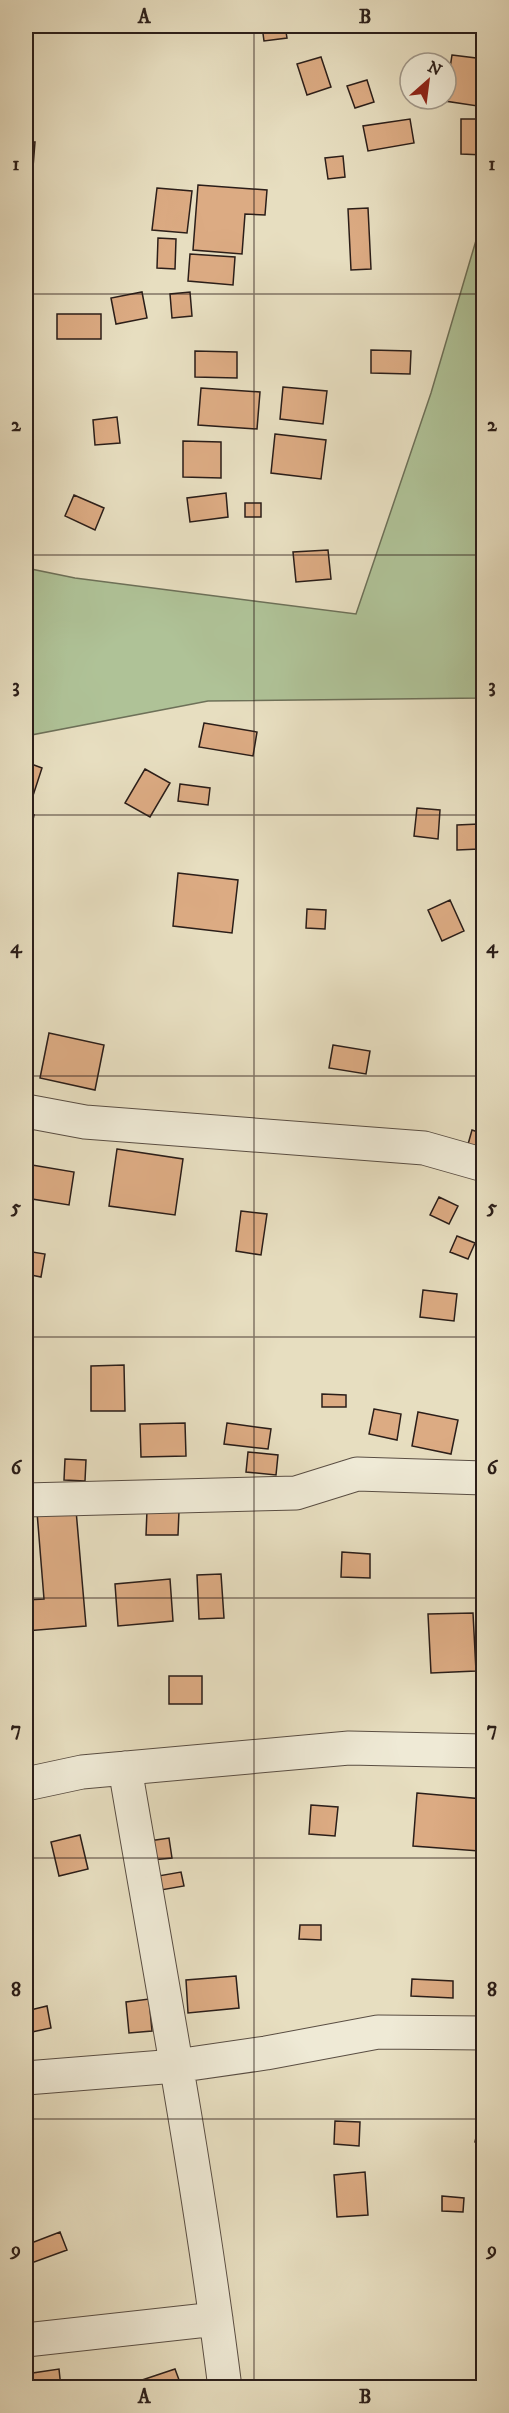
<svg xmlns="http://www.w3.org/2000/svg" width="509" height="2413" viewBox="0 0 509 2413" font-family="'IM FELL DW Pica',serif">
<rect width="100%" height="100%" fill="#e7dec0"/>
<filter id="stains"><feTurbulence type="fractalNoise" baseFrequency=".00333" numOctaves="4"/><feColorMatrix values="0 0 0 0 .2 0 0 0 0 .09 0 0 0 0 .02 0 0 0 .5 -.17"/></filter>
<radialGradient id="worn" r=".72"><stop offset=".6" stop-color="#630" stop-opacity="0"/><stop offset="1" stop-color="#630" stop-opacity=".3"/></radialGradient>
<path fill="#afc297" stroke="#6d7058" stroke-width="1.5" d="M483,235V698L208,701L26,736V568L75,578L356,614L431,393L477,237Z"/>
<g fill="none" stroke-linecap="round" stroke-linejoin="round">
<path stroke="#6e7c7b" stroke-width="10" d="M480,645H484"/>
</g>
<path fill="#dcab83" stroke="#2b1e19" stroke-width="1.5" d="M262,26H285L287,38L264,41Z
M452,55L484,59V107L445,101Z
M321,57L331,87L307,95L297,64Z
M367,80L374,102L355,108L347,86Z
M410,119L414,143L368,151L363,126Z
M461,119H484V155L461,154Z
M26,142H35L32,180L26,179Z
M343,156L345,177L328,179L325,158Z
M198,185L267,190L265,215L245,214L242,254L193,250Z
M157,188L192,191L187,233L152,230Z
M368,208L371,269L351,270L348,209Z
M158,238L176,239L175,269L157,268Z
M190,254L235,257L233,285L188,281Z
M142,292L147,318L116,324L111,298Z
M190,292L192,316L172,318L170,294Z
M57,314H101V339H57Z
M371,350L411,351L410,374L371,373Z
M195,351L237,352V378L195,377Z
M283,387L327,391L323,424L280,419Z
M201,388L260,392L257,429L198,425Z
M117,417L120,443L95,445L93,420Z
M275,434L326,440L321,479L271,473Z
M183,441L221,442V478L183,477Z
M226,493L228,517L190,522L187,498Z
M74,495L104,508L95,530L65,516Z
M245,503H261V517H245Z
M328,550L331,579L296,582L293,552Z
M204,723L257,732L253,756L199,747Z
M26,762L42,768L28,811L26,810Z
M145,769L170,783L150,817L125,803Z
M180,784L210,788L208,805L178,801Z
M417,808L440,810L438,839L414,836Z
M26,814L34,815L28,844L26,843Z
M479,824V849L457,850V825Z
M178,873L238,880L232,933L173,926Z
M450,900L464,931L442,941L428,910Z
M307,909L326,910L325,929L306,928Z
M484,1027V1046L476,1042Z
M49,1033L104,1045L95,1090L40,1078Z
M333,1045L370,1051L366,1074L329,1068Z
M472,1130L484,1134V1153L467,1148Z
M117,1149L183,1159L175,1215L109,1206Z
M26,1164L74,1172L69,1205L26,1198Z
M439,1197L458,1206L449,1224L430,1215Z
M241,1211L267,1214L261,1255L236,1251Z
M457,1236L475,1243L468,1259L450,1252Z
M26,1251L45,1254L41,1277L26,1274Z
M423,1290L457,1294L454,1321L420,1317Z
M124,1365L125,1411H91V1366Z
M322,1394L346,1395V1407H322Z
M374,1409L401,1414L397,1440L369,1434Z
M418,1412L458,1420L451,1454L412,1446Z
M185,1423L186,1456L141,1457L140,1424Z
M227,1423L271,1429L268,1449L224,1444Z
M248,1452L278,1455L276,1475L246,1472Z
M65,1459L86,1460L85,1481L64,1480Z
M76,1510L86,1626L26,1631V1600L44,1599L37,1512Z
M147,1510L179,1511L178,1535H146Z
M342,1552L370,1554V1578L341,1577Z
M221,1574L224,1618L199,1619L197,1575Z
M170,1579L173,1621L118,1626L115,1584Z
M473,1613L476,1671L431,1673L428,1614Z
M169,1676H202V1704H169Z
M417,1793L483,1799L479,1851L413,1846Z
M311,1805L338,1807L335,1836L309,1834Z
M80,1835L88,1869L59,1876L51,1842Z
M169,1838L172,1858L152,1860L149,1841Z
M181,1872L184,1886L161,1890L158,1876Z
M300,1925H321V1940L299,1939Z
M236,1976L239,2008L188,2013L186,1980Z
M412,1979L453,1981V1998L411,1996Z
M149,1999L152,2031L129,2033L126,2002Z
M47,2006L51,2028L27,2033L26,2011Z
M484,2102V2144L475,2142Z
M335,2121L360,2122L359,2146L334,2144Z
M365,2172L368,2215L337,2217L334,2175Z
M442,2196L464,2198L463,2212L442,2211Z
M60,2232L67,2250L26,2265V2245Z
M59,2369L61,2388H26V2374Z
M175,2369L182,2388H134L133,2383Z"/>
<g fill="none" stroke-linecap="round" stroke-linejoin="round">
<g stroke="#5a4e43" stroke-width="35">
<path id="street" d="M26,1111L85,1122L424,1148L484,1165
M26,1500L296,1493L357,1474L484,1478
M125,1768C160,1974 199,2180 225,2388
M26,1784L82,1772L349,1748L484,1751
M26,2078L176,2066L266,2053L378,2032L484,2033
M26,2340L216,2319"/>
</g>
<use href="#street" stroke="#efead6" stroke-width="33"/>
</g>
<path fill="none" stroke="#2b1e19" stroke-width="1.5" stroke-opacity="0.55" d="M254,26V2388M26,294H484M26,555H484M26,815H484M26,1076H484M26,1337H484M26,1598H484M26,1858H484M26,2119H484"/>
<rect width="509" height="2413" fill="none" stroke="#e7dec0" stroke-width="66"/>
<g transform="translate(428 81) rotate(28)"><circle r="28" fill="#efead6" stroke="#a1988a" stroke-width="1.5"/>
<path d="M0-4.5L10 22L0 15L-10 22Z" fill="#8f2418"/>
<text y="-9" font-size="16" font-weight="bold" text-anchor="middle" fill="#2b1e19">N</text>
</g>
<rect x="33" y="33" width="443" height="2347" fill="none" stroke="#2b1e19" stroke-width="2"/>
<g font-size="20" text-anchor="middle" font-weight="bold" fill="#2b1e19">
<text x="144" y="23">A</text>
<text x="365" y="23">B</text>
<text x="16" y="170">1</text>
<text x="492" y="170">1</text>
<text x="16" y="431">2</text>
<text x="492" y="431">2</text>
<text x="16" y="692">3</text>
<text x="492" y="692">3</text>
<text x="16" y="953">4</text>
<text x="492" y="953">4</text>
<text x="16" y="1213">5</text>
<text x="492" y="1213">5</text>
<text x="16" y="1474">6</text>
<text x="492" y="1474">6</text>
<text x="16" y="1735">7</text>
<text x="492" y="1735">7</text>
<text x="16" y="1996">8</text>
<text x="492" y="1996">8</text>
<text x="16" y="2256">9</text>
<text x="492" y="2256">9</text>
<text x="144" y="2403">A</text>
<text x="365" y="2403">B</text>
</g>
<rect width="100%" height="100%" filter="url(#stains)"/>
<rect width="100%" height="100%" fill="url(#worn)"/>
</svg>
